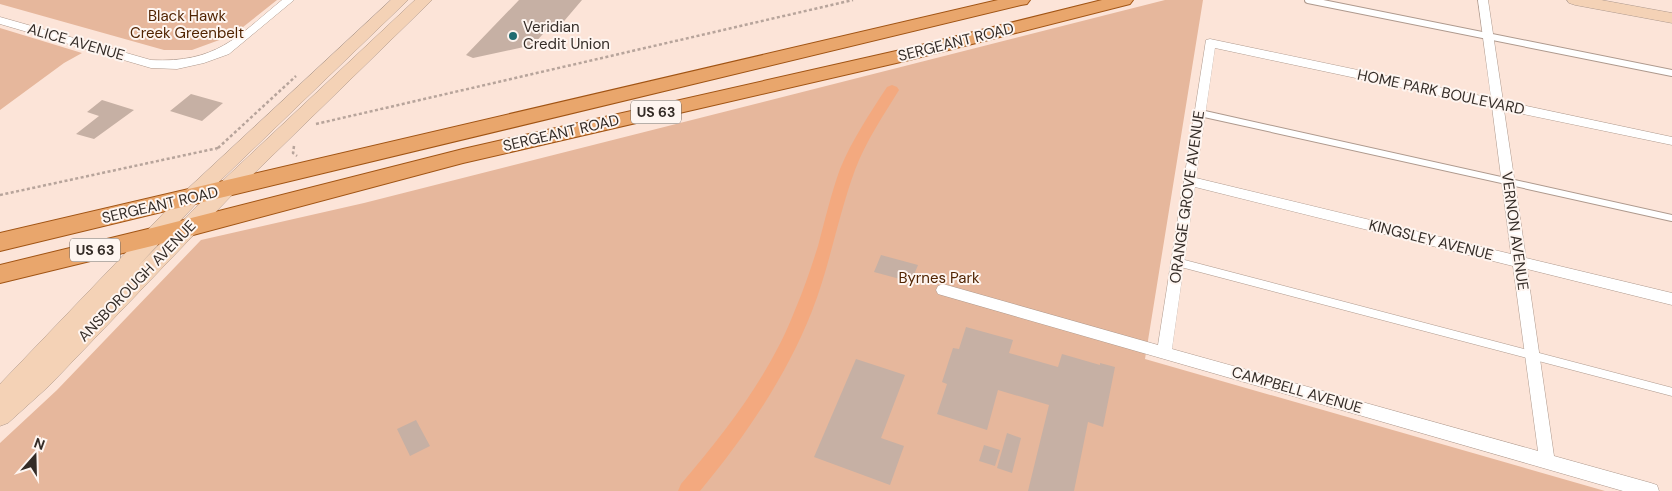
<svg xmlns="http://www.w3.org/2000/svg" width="1672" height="491" viewBox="0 0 1672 491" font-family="'DM Sans',sans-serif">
<rect width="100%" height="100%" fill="#fce4d8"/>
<path fill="#e6b79c" d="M0,0H277L233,35L192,50H164L0,4Z
M1165,0H1203L1145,359L1605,491H0V443L57,390L201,240L364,203Z
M0,28L82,53L64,63L0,110Z"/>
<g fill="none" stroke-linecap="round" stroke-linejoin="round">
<path fill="#f3a97f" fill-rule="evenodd" d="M892,85L897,87L899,90C883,116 866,141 855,170C838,216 830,265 812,311C786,377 745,437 700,491H678L681,484C725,432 770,375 795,310C804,289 811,268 818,246C825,220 831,194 840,169C852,140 870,113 887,87Z"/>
</g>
<path fill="#c6b0a4" d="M519,0H582L559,27L551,25L533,45L473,58L466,55Z
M191,94L223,103L202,121L170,111Z
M102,100L134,110L94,139L76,134L99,116L87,112Z
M881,255L918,265L911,282L874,272Z
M966,327L1013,340L1009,353L1058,367L1062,354L1100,365V363L1115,367L1103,427L1088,422L1074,491H1028L1049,405L998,390L987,430L937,414L947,384L942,382L953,348L959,349Z
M856,359L905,375L881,438L904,446L890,485L814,457Z
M416,420L430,446L410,456L397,429Z
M1007,433L1021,438L1012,473L997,468Z
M984,445L1000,450L995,466L979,461Z"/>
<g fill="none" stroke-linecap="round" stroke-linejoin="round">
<g stroke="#ae998d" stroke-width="8">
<path id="lane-far1" d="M1308,0L1672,73
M1200,113L1672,218"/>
</g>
<g stroke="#ae998d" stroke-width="9">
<path id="lane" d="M1177,262L1672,392"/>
</g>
<g stroke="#ae998d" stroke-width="1">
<path id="street" d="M282,0H294L229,54L204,63L177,69L151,68L0,24V17L151,60C216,63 236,38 282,0Z
M1478,0H1488L1503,101L1672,137V145L1504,110L1526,258L1672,293V305L1527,269L1554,456L1651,483L1657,485L1659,491H1623L938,294L936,290L938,286L943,284L1158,345L1206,40L1210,39L1491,98ZM1215,48L1492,107L1511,254L1196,178ZM1195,187L1513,266L1538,451L1172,349Z"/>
</g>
<g stroke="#ae998d" stroke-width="1">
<path id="secondary" d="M391,0H408L196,204L139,265L218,185L415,0H432L232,195L49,386L8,423L0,426V384L182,194Z
M1567,0H1601L1672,13V23L1575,5L1569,3Z"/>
</g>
<g stroke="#a15414" stroke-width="2">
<path id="primary" d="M998,0H1030L1027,4L1021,5L0,251V233Z
M1102,0H1133L1130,4L905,61L463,163L152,246L0,283V265L152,228L463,149L905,49Z"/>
</g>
<path stroke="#b7a49b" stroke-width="2.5" stroke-dasharray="3 2.5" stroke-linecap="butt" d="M316,124L853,0
M294,146L293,153L297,156
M218,148L296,76
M0,195L218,148L216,150"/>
<use href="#lane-far1" stroke="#fff" stroke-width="6"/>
<use href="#lane" stroke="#fff" stroke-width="8"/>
<use href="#street" fill="#fff" fill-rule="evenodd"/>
<use href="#secondary" fill="#f4d2b6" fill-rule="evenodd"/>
<use href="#primary" fill="#e9a66c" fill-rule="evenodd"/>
</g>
<circle fill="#206c71" stroke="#fef5f0" stroke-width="2" cx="513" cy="36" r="5"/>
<g text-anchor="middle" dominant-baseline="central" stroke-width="4" stroke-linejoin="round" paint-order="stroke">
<g fill="#fef5f0" stroke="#716863" stroke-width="1">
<rect x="631" y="100.5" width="50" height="23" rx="4"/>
<rect x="70" y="238.5" width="50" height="23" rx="4"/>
</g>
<g font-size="14" font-weight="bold" fill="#342c27">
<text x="656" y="112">US 63</text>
<text x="95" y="250">US 63</text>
</g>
<g font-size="15" fill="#512402" stroke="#fef5f0">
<text x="187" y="16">Black Hawk<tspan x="187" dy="17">Creek Greenbelt</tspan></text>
<text x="939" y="278">Byrnes Park</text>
</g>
<g font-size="15" fill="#342c27" stroke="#fef5f0" text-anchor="start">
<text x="523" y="27">Veridian<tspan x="523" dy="17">Credit Union</tspan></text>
</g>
<g font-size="15" fill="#342c27" stroke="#fef5f0">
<text transform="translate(76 42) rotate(16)">ALICE AVENUE</text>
<text transform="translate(956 42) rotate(-14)">SERGEANT ROAD</text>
<text transform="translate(1441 92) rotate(12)">HOME PARK BOULEVARD</text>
<text transform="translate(561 133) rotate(-13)">SERGEANT ROAD</text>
<text transform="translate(1187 197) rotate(-82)">ORANGE GROVE AVENUE</text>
<text transform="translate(160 205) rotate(-13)">SERGEANT ROAD</text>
<text transform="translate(1515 231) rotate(82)">VERNON AVENUE</text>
<text transform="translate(1431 240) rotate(14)">KINGSLEY AVENUE</text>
<text transform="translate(137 281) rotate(-46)">ANSBOROUGH AVENUE</text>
<text transform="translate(1297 390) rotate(16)">CAMPBELL AVENUE</text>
</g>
</g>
<g transform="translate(35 456) rotate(20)" stroke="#fef5f0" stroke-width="4" paint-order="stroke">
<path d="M0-4L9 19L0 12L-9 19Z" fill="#342c27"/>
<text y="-8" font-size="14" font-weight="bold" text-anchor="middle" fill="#342c27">N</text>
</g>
</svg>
